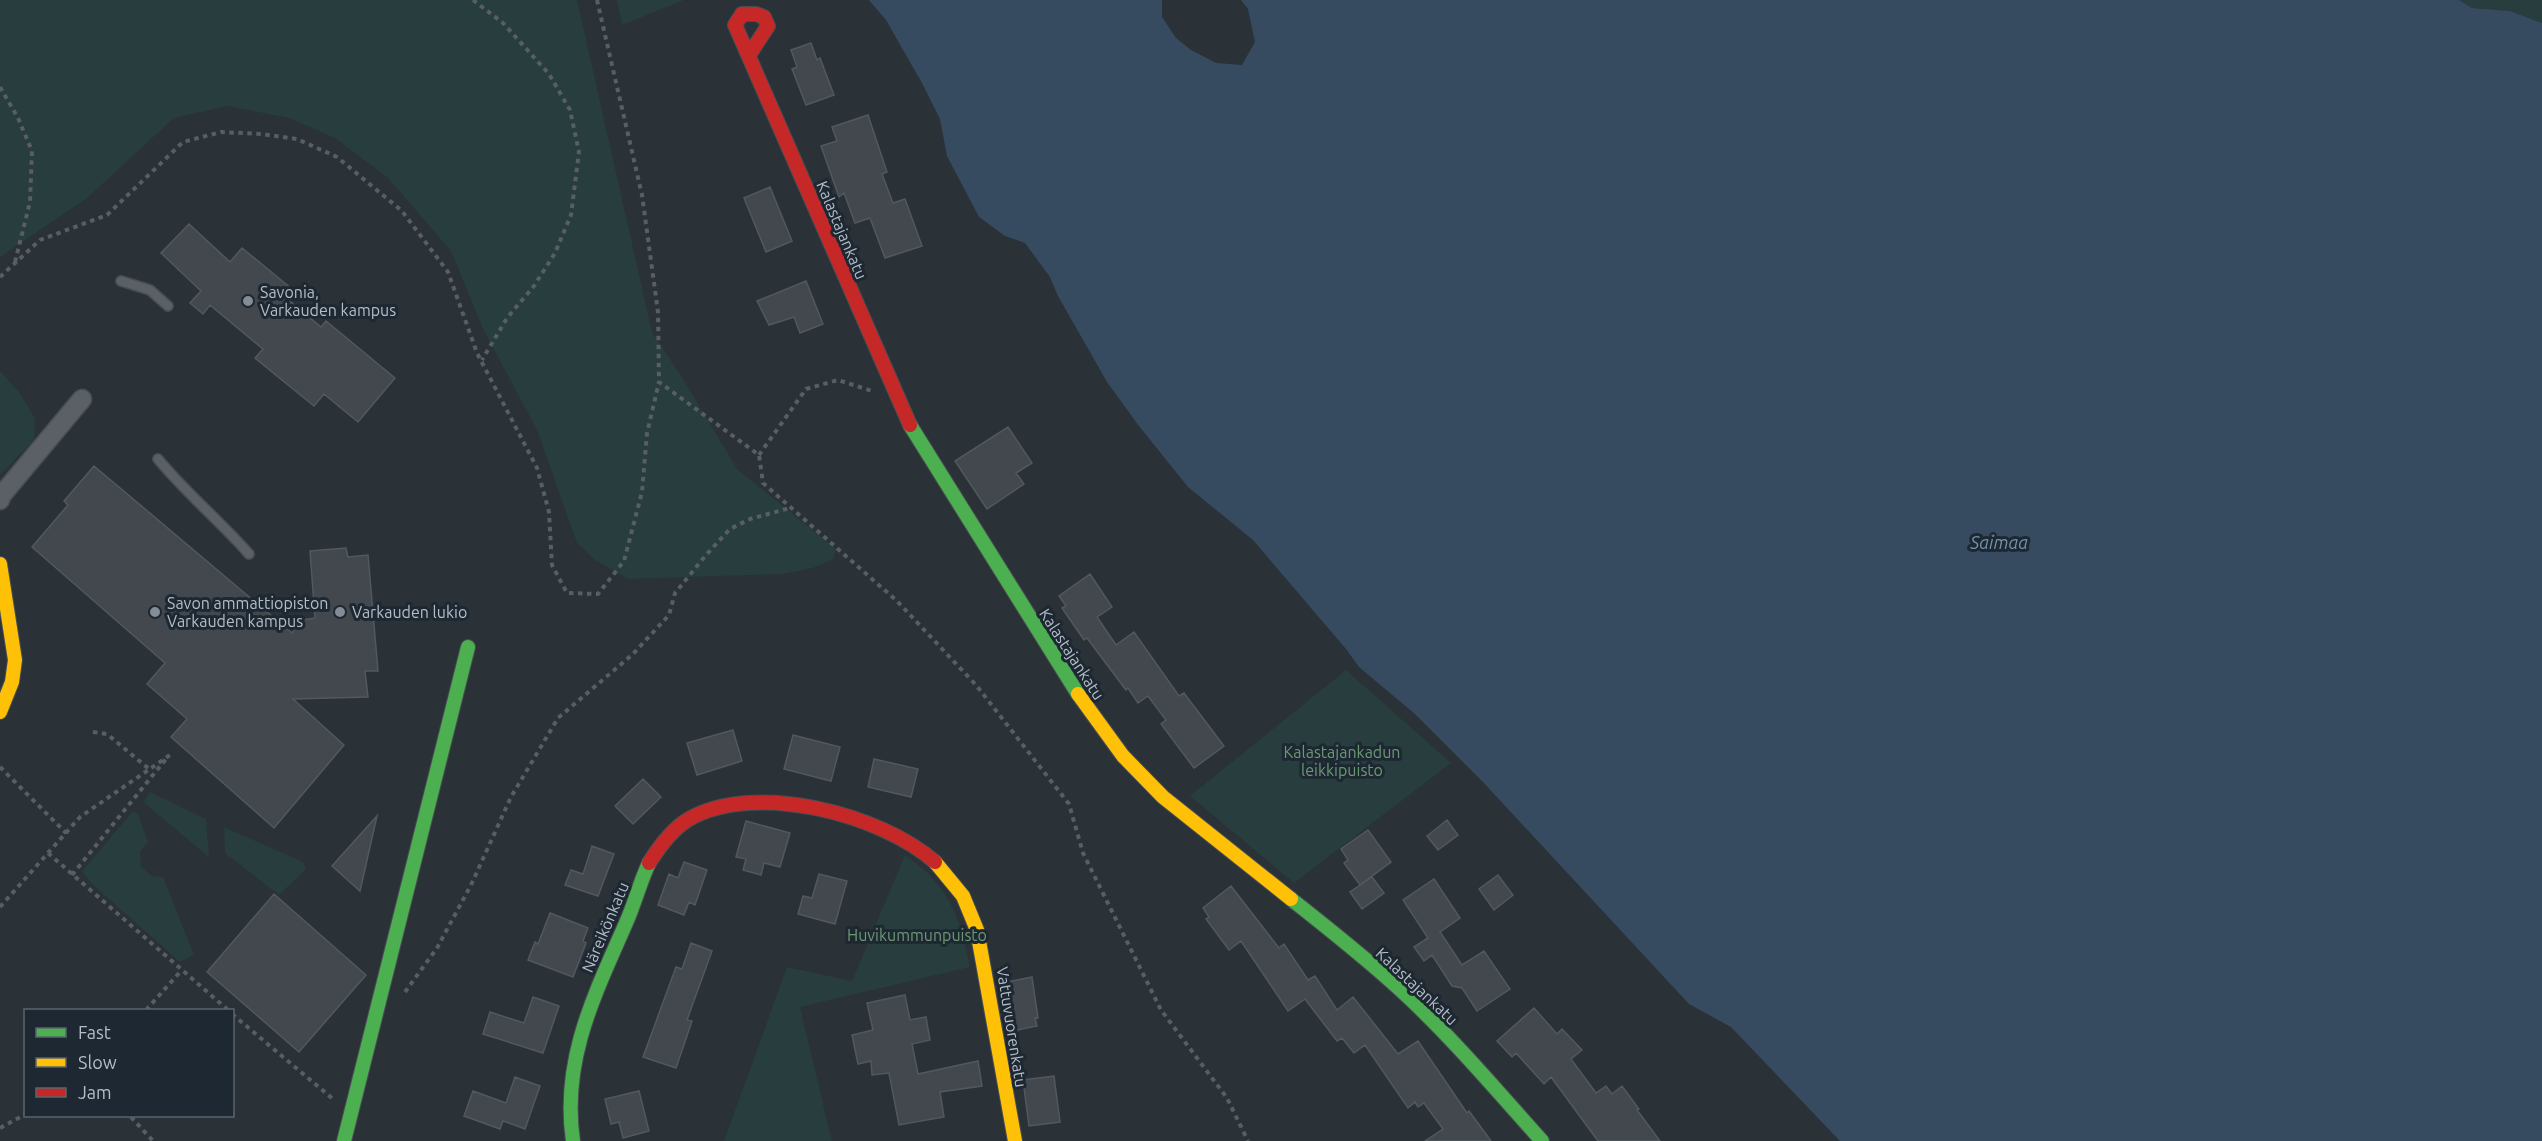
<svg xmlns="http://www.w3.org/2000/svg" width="2542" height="1141" viewBox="0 0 2542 1141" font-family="Ubuntu,sans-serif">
<rect width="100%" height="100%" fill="#2a3137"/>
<path fill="#273d3e" d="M0,0H577L652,332L685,382L737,469L836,549L833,559L813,568L783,574L629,579L595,560L577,543L537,430L483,329L451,251L388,178L335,138L289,118L227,106L174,118L86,199L0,257Z
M617,0H684L622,25Z
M2459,0H2542V23L2510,11L2472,8Z
M0,371L19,392L35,418L34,440L0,475Z
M1346,670L1451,763L1294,883L1190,796Z
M150,792L206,819L209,857L143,802Z
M133,811L138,814L148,842L140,852L141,867L152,876L163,877L194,955L180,962L91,883L82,871Z
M224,827L303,862L306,869L279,895L225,853Z
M905,855C949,885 960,916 970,967L800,1007L832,1141H724L787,967L852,981Z"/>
<path fill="#374b60" d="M869,0H1162V17L1176,38L1191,50L1216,63L1242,65L1255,42L1248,9L1241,0H2459L2472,8L2510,11L2542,23V1141H1840L1731,1027L1689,1004L1482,781L1415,714L1359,667L1346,649L1253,540L1188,487L1139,426L1107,382L1058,296L1050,277L1025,243L1005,236L979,217L947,156L940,119L922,83L886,20Z"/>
<path fill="#42484e" stroke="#52585f" stroke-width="1.5" d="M811,43L817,60L820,58L834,95L806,105L792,69L797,67L791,50Z
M868,115L887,172L882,174L893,203L905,199L922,246L885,258L870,218L855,223L844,193L839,197L821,146L837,141L832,127Z
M770,187L792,241L766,252L744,198Z
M189,224L230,262L242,248L292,289L285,297L321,327L326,321L395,378L358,422L324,394L314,406L255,358L263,349L210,305L203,314L190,303L201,291L161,253Z
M806,281L823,324L800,333L794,317L769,325L757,301Z
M1008,427L1032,463L1016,473L1024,484L987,509L955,461Z
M94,466L292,633L302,620L315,618L310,551L346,548L348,557L368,555L378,671H365L368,697L293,699L344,745L274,828L171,737L187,719L147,684L165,663L32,547L68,505L64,501Z
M1090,574L1112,607L1097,617L1116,645L1134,632L1179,696L1184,693L1224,746L1194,768L1161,724L1166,720L1148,696L1138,703L1128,688L1126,690L1087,638L1084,640L1062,608L1066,606L1059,596Z
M733,730L742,761L697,775L687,743Z
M793,735L840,747L831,781L784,769Z
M874,759L918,769L911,797L868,787Z
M643,779L661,797L633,824L615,806Z
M377,816L360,891L332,866Z
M1447,820L1458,835L1438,850L1427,836Z
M746,821L790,833L780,867L764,863L761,875L743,870L746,859L736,857Z
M1368,830L1391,862L1360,885L1344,863L1348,860L1341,849Z
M592,846L614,854L598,896L565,885L571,870L583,874Z
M684,862L707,870L695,905L689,902L684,915L658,905L669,874L678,878Z
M819,874L847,881L835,924L798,914L803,896L812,898Z
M1498,875L1513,895L1494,910L1479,889Z
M1372,877L1384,893L1362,909L1350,892Z
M1434,879L1460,918L1440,932L1462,965L1484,951L1510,989L1477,1011L1462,988L1452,986L1432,955L1424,961L1414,947L1428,938L1403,900Z
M1231,886L1279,948L1284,944L1308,980L1315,976L1337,1010L1353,997L1398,1054L1418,1041L1467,1113L1469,1111L1491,1141H1425L1443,1129L1424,1103L1418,1107L1415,1102L1408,1108L1365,1045L1354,1053L1342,1038L1337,1041L1305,999L1288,1011L1241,941L1229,950L1206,919L1209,917L1203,908Z
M274,894L366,975L299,1052L207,972Z
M550,913L588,928L583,941L586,943L573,977L528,960L535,942L538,944Z
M691,943L712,951L687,1020L692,1021L676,1068L643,1057L676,967L682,969Z
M1032,977L1038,1018H1035L1037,1026L1012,1031L1002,983Z
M905,995L910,1020L926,1017L930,1040L912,1044L918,1074L978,1061L982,1086L940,1092L944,1117L899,1125L889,1073L872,1075L871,1061L858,1064L852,1035L873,1030L867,1003Z
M533,997L559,1006L543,1053L483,1034L490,1012L524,1023Z
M1534,1008L1557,1034L1562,1029L1582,1050L1571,1059L1596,1093L1606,1086L1612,1094L1622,1086L1639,1109L1637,1110L1660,1141H1598L1551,1077L1544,1084L1516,1053L1512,1057L1497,1041Z
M1054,1076L1060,1122L1029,1126L1023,1080Z
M515,1077L540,1086L525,1129L503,1121L500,1129L464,1116L473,1091L506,1103Z
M639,1091L649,1131L623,1138L619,1122L611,1124L605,1099Z"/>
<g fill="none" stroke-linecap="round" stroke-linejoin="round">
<g stroke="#484d52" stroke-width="12">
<path id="lane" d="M121,281L150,290L168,306
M158,459C186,493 220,521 249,554"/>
</g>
<g stroke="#484d52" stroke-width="21">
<path id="street" d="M0,500L1,496L82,399"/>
</g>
<g stroke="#484d52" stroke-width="16">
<path id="fast" d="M910,425L1078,694
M1291,899C1330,930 1370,961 1407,996C1455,1041 1498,1092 1542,1141
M344,1141L468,647
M573,1141C561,1060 595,994 626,923C635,903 640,882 649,863"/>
</g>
<g stroke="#484d52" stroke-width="16">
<path id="slow" d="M0,564L15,660L12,682L0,712
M1078,694L1123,756L1163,797L1291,899
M935,862L963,896L977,930L1015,1141"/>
</g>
<g stroke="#484d52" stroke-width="16">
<path id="jam" d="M749,55L768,26L764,17L756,14H742L735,25L910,425
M649,863C659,847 672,829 689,819C754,781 881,814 935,862"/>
</g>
<path stroke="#585e63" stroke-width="4" stroke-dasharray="4.5 4.5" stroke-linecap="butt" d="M473,0L503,23L549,74L570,110L579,152L571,215L555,253L534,286L507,318L482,360
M597,0L642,195L658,312L659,382L759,455L763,483L897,601L976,685L1069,804L1083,853L1161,1010L1227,1098L1248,1141
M0,87L18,118L32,151L30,202L15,262
M0,277L40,240L107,215L183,142L221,132L261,134L297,139L337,157L402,211L448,272L477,353L537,468L549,512L552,565L567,593L598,594L624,561L642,492L647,433L659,382
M759,455L806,389L838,380L872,391
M93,732L107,734L149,769
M0,767L66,833
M48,853L228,1010
M72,875L166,759
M0,907L80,817L170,755
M405,992L437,948L471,885L511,797L558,718L633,654L669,615L675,593L706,555L730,529L750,519L790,508
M146,1010L181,971
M232,1014L333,1099
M131,1117L153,1141
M0,1128L26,1114"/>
<use href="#lane" stroke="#5a6065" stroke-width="9"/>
<use href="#street" stroke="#5a6065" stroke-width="18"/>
<use href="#fast" stroke="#4caf50" stroke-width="14"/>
<use href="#slow" stroke="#ffc107" stroke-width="14"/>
<use href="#jam" stroke="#c62828" stroke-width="14"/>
</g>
<g fill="#848d96" stroke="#1d2832" stroke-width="2">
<circle cx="248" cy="301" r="6"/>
<circle cx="155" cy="612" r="6"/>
<circle cx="340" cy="612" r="6"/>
</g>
<g text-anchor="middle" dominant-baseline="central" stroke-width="6" stroke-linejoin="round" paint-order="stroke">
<g font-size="16" fill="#b4bec9" stroke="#1d2832">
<text transform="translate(842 230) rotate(67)">Kalastajankatu</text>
<text transform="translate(1072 654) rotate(57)">Kalastajankatu</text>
<text transform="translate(605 927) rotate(-67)">Näreikönkatu</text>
<text transform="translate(1417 986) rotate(43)">Kalastajankatu</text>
<text transform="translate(1012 1027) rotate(81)">Vattuvuorenkatu</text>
</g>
<g font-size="16" fill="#b4bec9" stroke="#1d2832" text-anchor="start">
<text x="260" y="292">Savonia,<tspan x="260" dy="18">Varkauden kampus</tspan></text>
<text x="167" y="603">Savon ammattiopiston<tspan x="167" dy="18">Varkauden kampus</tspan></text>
<text x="352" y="612">Varkauden lukio</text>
</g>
<g font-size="16" fill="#6b9972" stroke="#1d2832">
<text x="1342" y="752">Kalastajankadun<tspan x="1342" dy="18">leikkipuisto</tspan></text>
<text x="917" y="935">Huvikummunpuisto</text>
</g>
<g font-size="18" font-style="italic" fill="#7591ab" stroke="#1d2832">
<text x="1999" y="542">Saimaa</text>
</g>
</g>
<rect x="24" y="1009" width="210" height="108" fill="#1d2832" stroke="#59646e" stroke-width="1.5"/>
<rect x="36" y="1028" width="30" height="9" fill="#4caf50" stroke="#59646e" stroke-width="1.5"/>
<text x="78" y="1039" font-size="18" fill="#b4bec9">Fast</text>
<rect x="36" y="1058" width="30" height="9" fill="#ffc107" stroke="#59646e" stroke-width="1.5"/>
<text x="78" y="1069" font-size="18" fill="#b4bec9">Slow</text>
<rect x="36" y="1088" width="30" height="9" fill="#c62828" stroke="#59646e" stroke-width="1.5"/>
<text x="78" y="1099" font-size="18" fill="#b4bec9">Jam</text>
</svg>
